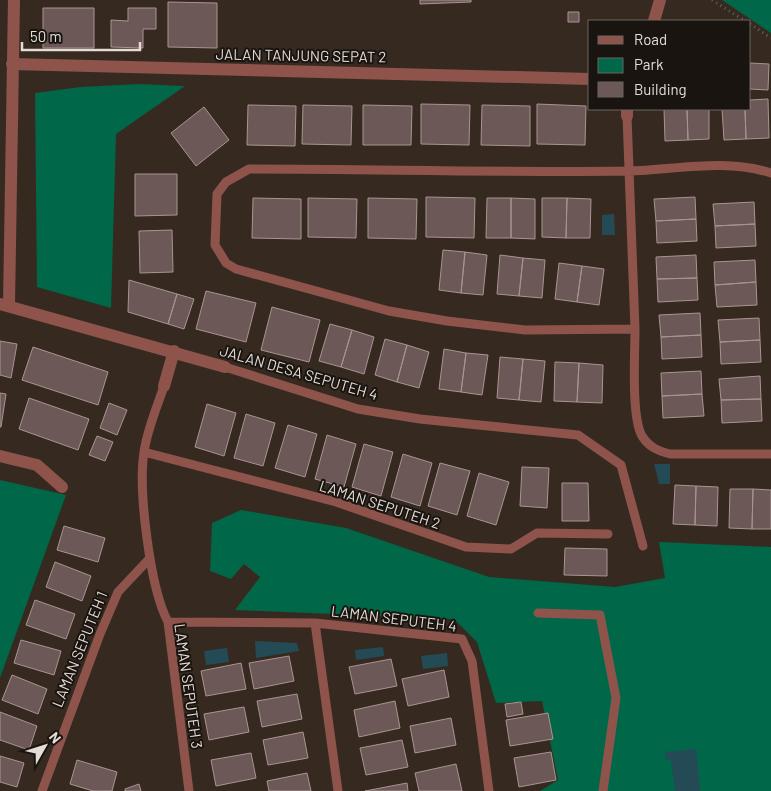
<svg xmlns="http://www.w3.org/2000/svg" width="771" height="791" viewBox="0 0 771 791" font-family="Barlow,sans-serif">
<rect width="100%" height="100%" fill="#362a20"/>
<path fill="#006748" d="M722,0H771V33Z
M139,84L185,86L116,134L111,308L37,287L35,93L81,87Z
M0,480L66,495L0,678Z
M241,510L346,528L489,577L615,587L665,578L659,542L771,547V791H540L558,780L542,701L496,703L477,642L454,619L235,610L260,577L244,564L231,579L210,571L212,523Z"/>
<path fill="#244a55" d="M614,214L615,235H602V215Z
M654,464H670V484H659Z
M255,641L297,643L299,651L256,658Z
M383,647L384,656L356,660L355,650Z
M227,648L229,662L206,665L204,651Z
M447,653L448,666L423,669L421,656Z
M696,749L700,791H675L671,760H666L665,752Z"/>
<path fill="#6b5857" stroke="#a99493" d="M420,0H471V2L420,4Z
M168,2L217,3V48L168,47Z
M43,8H94V48H43Z
M128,8H156V29H143V48L111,47V20L128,21Z
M568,12H579V22H568Z
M750,63L769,64L768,90L750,89Z
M768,99L769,138L746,139L745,109H750V100Z
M421,104L470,105L469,145L421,144Z
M537,104L586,106L585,145L537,144Z
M248,105L296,106L295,146L247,145Z
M303,105L352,106L351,145L302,144Z
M363,105L412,106L411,145H363Z
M482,105L530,106V146L481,145Z
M204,107L229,140L196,166L171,133Z
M664,109H687L688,140L665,141Z
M687,109H709V139L688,140Z
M722,109H745L746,139L724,140Z
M135,174H177V215L135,216Z
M426,197L475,198L474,238L426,237Z
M695,197L696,219L656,221L654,199Z
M253,198L301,199V239L252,238Z
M308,198L357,199L356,238L308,237Z
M368,198L417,199L416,239L368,238Z
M487,198H511V238H486Z
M511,198L535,199V239L511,238Z
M542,198H567L566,238L542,237Z
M567,198L591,199L590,238H566Z
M754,202L755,224L715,226L713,204Z
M696,219L697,241L657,243L656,221Z
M755,224L756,246L716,248L715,226Z
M172,230L173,272L140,273L139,231Z
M443,250L465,252L461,293L439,290Z
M465,252L487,255L483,295L461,293Z
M500,255L523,258L519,296L497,294Z
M696,255L697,278L657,279L656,257Z
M523,258L545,260L542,298L519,296Z
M755,260L756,282L715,285L714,262Z
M559,263L582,266L577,302L555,299Z
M582,266L604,269L599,305L577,302Z
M697,278L698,300L658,302L657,279Z
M129,280L177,294L168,324L128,312Z
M756,282L757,305L717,307L715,285Z
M206,291L256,303L246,342L196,329Z
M177,294L194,299L184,329L168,324Z
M272,307L320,320L309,362L261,350Z
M700,313L701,335L661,337L659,315Z
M759,318L760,340L720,342L718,320Z
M330,324L352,330L341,367L319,361Z
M352,330L374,337L364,374L341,367Z
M701,335L702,357L662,359L661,337Z
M385,339L407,345L397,382L375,375Z
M760,340L761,362L721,364L720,342Z
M0,341L17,344L11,378L0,375Z
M407,345L429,352L419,388L397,382Z
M33,347L108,372L98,405L22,380Z
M444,349L466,353L461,392L439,389Z
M466,353L488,355L482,395L461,392Z
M500,357L523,359L519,400L497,398Z
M523,359L545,361L541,402L519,400Z
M555,362L579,363L577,402L554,401Z
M579,363L603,365L602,403L577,402Z
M701,371L702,394L662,396L661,373Z
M760,376L761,399L721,400L719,379Z
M0,393L6,394L1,427H0Z
M702,394L704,416L663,418L662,396Z
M29,398L89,419L78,450L19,429Z
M761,399L762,421L722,423L721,400Z
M109,403L127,410L117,435L100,428Z
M207,404L236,413L224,456L195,447Z
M246,414L275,423L263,466L234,458Z
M288,425L317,434L305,477L275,468Z
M327,435L356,444L344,487L315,479Z
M97,436L113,442L105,461L89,455Z
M364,444L393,452L381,496L352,487Z
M403,454L432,463L420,506L391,497Z
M440,463L470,471L457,515L428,506Z
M522,467L549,468L547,508L520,506Z
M479,473L509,482L496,525L467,516Z
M562,483H588L589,521H562Z
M675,485L696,486L695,525L673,524Z
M696,486L718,487L717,526L695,525Z
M730,489H753L752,529L729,528Z
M753,489L771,490V529H752Z
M64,526L105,538L98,562L57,550Z
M565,548L607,549V576L564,575Z
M55,562L91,576L82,601L46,587Z
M35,600L75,614L66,639L26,625Z
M21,640L61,651L54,675L14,663Z
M289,656L294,681L254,689L249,663Z
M391,659L397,686L355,694L349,667Z
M241,663L246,689L206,696L201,671Z
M444,670L449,697L408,706L402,679Z
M12,675L47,689L38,714L2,700Z
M297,694L302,719L262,727L257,701Z
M395,701L400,728L359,737L354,710Z
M521,702L523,714L507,717L505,704Z
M244,707L249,732L209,740L204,714Z
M0,712L37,726L29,750L0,740Z
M548,713L553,739L510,746L506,720Z
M451,718L456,745L415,753L410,726Z
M303,732L308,758L268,765L263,740Z
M402,740L408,767L366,775L360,748Z
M551,752L556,780L519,787L514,758Z
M251,753L256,778L216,786L211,760Z
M0,756L24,763L17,787L0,782Z
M77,760L117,772L112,791H93L70,784Z
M456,764L462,791H419L415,773Z
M307,773L311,791H269L267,781Z
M407,783L408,791H365Z
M139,784L141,791H125V789Z"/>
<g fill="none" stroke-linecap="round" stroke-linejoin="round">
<path stroke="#6c6158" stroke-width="3" stroke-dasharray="1 4" stroke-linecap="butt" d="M712,0L745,21
M750,24L771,38"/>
<path stroke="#8e544c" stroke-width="9" d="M627,116L635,329
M771,173C724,158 676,170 628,171C502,173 375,169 249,169L226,182L217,194L215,245L226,263L236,269L389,311L447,321L525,330L635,329C635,353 631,417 642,436C649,447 658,451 670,454H771
M225,367L358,409L420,419L578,435L621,465L643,546
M164,386C157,407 147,430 144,452C138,490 150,588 168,622L189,791
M144,452L336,502L466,547L511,549L537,533L608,534
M538,613L600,615L616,698L603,791
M168,622L315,623L462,639L472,661L489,791
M315,623L338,791
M42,791L100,634L118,592L150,558"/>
<path stroke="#8e544c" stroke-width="12" d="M654,21L660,0
M12,64L590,79
M627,109V116
M0,304L225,367
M9,305L14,0
M164,386L174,351
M0,456L37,465L62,487"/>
</g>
<g text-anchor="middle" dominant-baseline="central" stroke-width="4" stroke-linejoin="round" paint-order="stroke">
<g font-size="15" fill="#e4dcd5" stroke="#19140f">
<text transform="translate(301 55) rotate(1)">JALAN TANJUNG SEPAT 2</text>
<text transform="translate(299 372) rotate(16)">JALAN DESA SEPUTEH 4</text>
<text transform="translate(380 504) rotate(18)">LAMAN SEPUTEH 2</text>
<text transform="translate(394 618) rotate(7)">LAMAN SEPUTEH 4</text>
<text transform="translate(79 649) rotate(-68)">LAMAN SEPUTEH 1</text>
<text transform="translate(189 686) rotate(82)">LAMAN SEPUTEH 3</text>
</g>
</g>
<rect x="588" y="20" width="162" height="90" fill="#19140f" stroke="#6a645e"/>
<rect x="598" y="36" width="25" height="8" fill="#8e544c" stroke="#6a645e"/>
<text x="634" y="45" font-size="15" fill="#e4dcd5">Road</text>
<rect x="598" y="58" width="25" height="15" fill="#006748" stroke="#6a645e"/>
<text x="634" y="70" font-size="15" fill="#e4dcd5">Park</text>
<rect x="598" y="82" width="25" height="15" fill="#6b5857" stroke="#6a645e"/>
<text x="634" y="95" font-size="15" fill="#e4dcd5">Building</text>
<g transform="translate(45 746) rotate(51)" stroke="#19140f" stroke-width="4" paint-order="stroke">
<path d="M0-4L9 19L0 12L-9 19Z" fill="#e4dcd5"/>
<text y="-8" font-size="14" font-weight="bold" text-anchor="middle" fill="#e4dcd5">N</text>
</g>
<path d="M22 42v8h118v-8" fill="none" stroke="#e4dcd5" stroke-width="2.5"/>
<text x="30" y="42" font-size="15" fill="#e4dcd5" stroke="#19140f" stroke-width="4" paint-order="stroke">50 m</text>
</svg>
